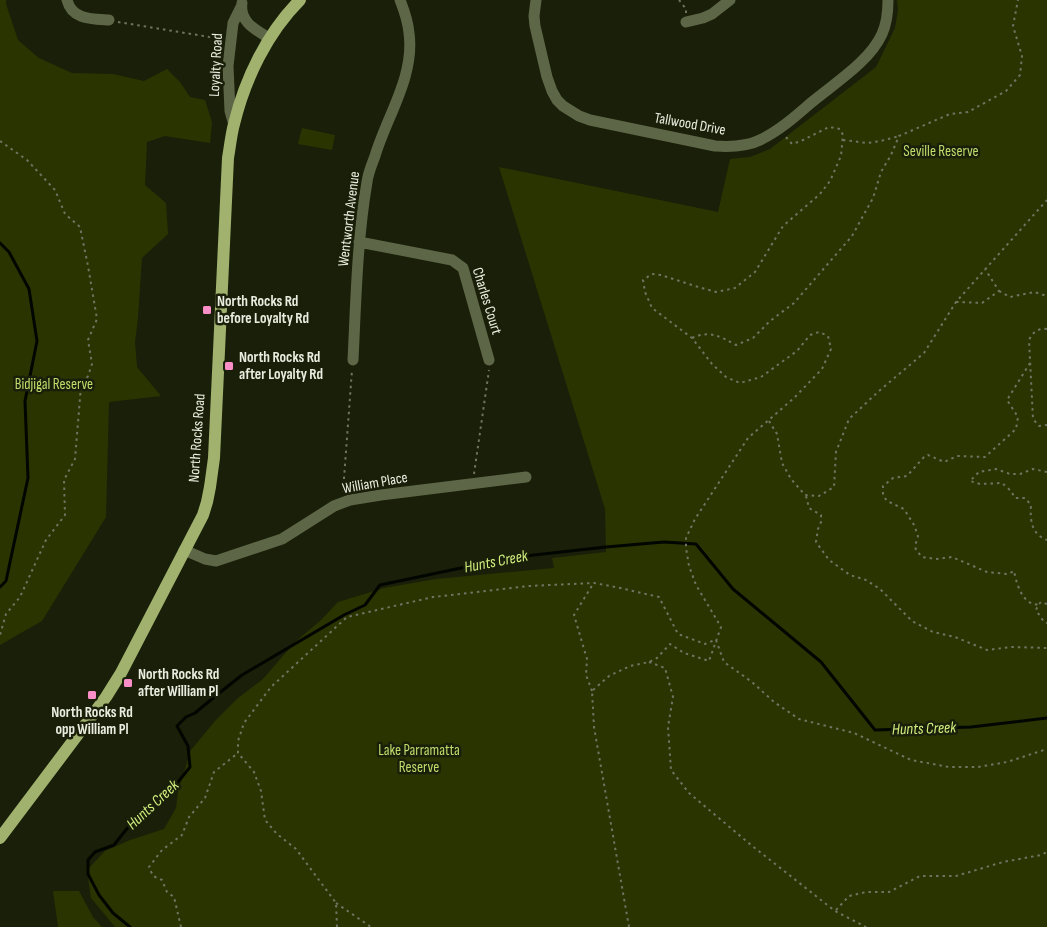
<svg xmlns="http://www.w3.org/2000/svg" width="1047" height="927" viewBox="0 0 1047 927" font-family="'Sofia Sans Condensed',sans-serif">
<rect width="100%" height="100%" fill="#191f08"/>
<path fill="#2a3400" d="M0,0H6V4L18,40L39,58L72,73L113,74L144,81L167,69L180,82L190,97L205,100L212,122L210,143L165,136L147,142L145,185L166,203L168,234L142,258L138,318L135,342L137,367L161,396L109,402L106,517L42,621L0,645Z
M897,0H1047V927H115L91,898L87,870L105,851L130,840L164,829L176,808L178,791L191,750L215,721L238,698L263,679L295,642L321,620L338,602L384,588L436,579L554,568L552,558L606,552L605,509L499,167L718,212L730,159L750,157L770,149L876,67L895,28L898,10Z
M302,128L335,135L332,150L298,144Z
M53,891H79L93,917L102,927H58Z"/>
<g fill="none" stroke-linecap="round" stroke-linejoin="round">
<path stroke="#020600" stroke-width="3" d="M0,243L9,252L29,289L37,341L25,401L28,478L6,581L0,587
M130,927L113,913L99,895L88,874V860L95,852L114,845L129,826L166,791L178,782L190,767L188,746L177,726L186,717L195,713L213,698L242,675L344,615L365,605L380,585L504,559L534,555L606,547L664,542L696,544L733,589L821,662L875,730L971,727L1047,718"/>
<path stroke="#6f7461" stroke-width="2" stroke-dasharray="2.5 4" stroke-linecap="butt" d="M679,0L686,9V13
M118,22L222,39
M843,140L867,143L881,141L899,136
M0,141L27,160L55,190L65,214L80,227L88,266L97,319L88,340L92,364L88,376L81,386L75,459L64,480L65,515L46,540L20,597L6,614L0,635
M999,291L1010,297L1034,292L1047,296
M956,302L982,303L999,291L985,269
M1047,329C1038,328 1033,332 1029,340L1033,419L1039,426L1047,425
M692,338C710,330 719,336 736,345L753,338L770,321L794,303L852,236L873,198L881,172L891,155L899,136L950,114L968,112L1006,91L1020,75L1022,56L1013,26L1018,0
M1030,363L1007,400L1018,417L1016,429L985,457L957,456L944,462L928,455L924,457L907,476L893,478L883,486V495L887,501L904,509L914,525L918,536L915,546L916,550L922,557L936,559L952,557L987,572L1008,574L1014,571C1016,581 1020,596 1029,602C1032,604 1035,604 1038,605
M769,421L777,434L782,463L791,479L805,495L819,496L834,487L836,452L849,419L879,391L924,353L956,302L1047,200
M1047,472L1033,469L1020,474H1010L996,469L979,472L970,481L980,484L1002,483L1011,491L1015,498H1025L1031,505C1030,520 1031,534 1047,540
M474,474L489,370
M343,492L352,370
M806,496L809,508L821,515V522L818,529L816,542L829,560L850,575L866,580L880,589L912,621L933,632L955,637L987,650L1012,647L1047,648
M1047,604L1041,602L1038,605L1036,610L1044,622L1047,623
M716,640L724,662L752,682L774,702L799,719L854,733L911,760L949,767H978L1007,762L1047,749
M649,662L665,668L673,697L668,727L671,770L689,793L751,845L835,911L866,927
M592,691L586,675L587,659L574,615L593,584
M336,903L371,927
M836,910L849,896L866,892H889L920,876H956L1003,862L1041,855L1047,852
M181,927L174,897L167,892L162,880L153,876L149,867L162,850L182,835L189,817L205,798L214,772L238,753
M337,927L336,903L296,849L277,834L265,820L261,791L254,772L238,753V741L244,723L271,687L347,617L433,597L529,586L594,583L620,588L659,597L678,634L705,644L715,640
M629,927L594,727L592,691L609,676L630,666L649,662L657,658L670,644L684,653L709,661L721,627L696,585L689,566L686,548V538L695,519L748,438L794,398L822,369L831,349L828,336L819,332L810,335L797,351L761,377L740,383L726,377L712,364L692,338L652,308L645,292L643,280L652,274L661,275L695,286L716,292L735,288L755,272L783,226L820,194L830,181L841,156L843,135L840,129L829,127L801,141L792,144L785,136"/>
<path stroke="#5d6646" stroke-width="11" d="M67,0C72,20 92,19 109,20
M536,0L534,16L535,26L547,77L552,91L557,100L563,106L579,116L590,120L715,146C730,147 746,147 760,140C779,131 796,116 812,102C835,83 870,61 882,34C887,23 888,11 888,0
M242,3C239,22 256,30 269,38
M686,22L703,18L712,14L730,0
M234,125L230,111L228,66L233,23L241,7
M359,242L452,260L463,268L489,360
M353,360C356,300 357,241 367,182C368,173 372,164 375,156C387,116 415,76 409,33C408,22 404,10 400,0
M184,550L205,559L216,561L282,539L334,506L350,500L381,495L526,477"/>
<path stroke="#a0b26e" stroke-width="12" d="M0,838L106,697L121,673L203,515L207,502L210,487L214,458L228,158C230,147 231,135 234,124C245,79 267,33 300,0"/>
</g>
<g fill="#fa8fc7" stroke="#191f08" stroke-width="2">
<rect x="202" y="305" width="10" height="10" rx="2.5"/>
<rect x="224" y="361" width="10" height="10" rx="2.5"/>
<rect x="123" y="678" width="10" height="10" rx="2.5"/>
<rect x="87" y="690" width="10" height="10" rx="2.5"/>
</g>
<g text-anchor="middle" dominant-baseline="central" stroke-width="5" stroke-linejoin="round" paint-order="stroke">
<g font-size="15" fill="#e9eddf" stroke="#191f08">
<text transform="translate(216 65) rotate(-87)">Loyalty Road</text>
<text transform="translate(690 124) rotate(10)">Tallwood Drive</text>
<text transform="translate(349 219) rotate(-83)">Wentworth Avenue</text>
<text transform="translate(487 301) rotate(73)">Charles Court</text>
<text transform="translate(197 438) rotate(-86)">North Rocks Road</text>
<text transform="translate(375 483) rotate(-10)">William Place</text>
</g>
<g font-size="15" fill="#c1dd6e" stroke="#191f08">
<text x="941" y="151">Seville Reserve</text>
<text x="54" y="384">Bidjigal Reserve</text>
<text x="419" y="750">Lake Parramatta<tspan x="419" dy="17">Reserve</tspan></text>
</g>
<g font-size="15" font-weight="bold" fill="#e9eddf" stroke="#191f08" text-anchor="start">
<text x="217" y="301">North Rocks Rd<tspan x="217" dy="17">before Loyalty Rd</tspan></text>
<text x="239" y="357">North Rocks Rd<tspan x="239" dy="17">after Loyalty Rd</tspan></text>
<text x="138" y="674">North Rocks Rd<tspan x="138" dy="17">after William Pl</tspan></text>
<text x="92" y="712" text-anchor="middle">North Rocks Rd<tspan x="92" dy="17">opp William Pl</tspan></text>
</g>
<g font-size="16" font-style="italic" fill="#d1ee7f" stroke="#191f08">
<text transform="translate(496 562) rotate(-11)">Hunts Creek</text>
<text transform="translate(924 729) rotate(-2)">Hunts Creek</text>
<text transform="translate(153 805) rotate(-43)">Hunts Creek</text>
</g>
</g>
</svg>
